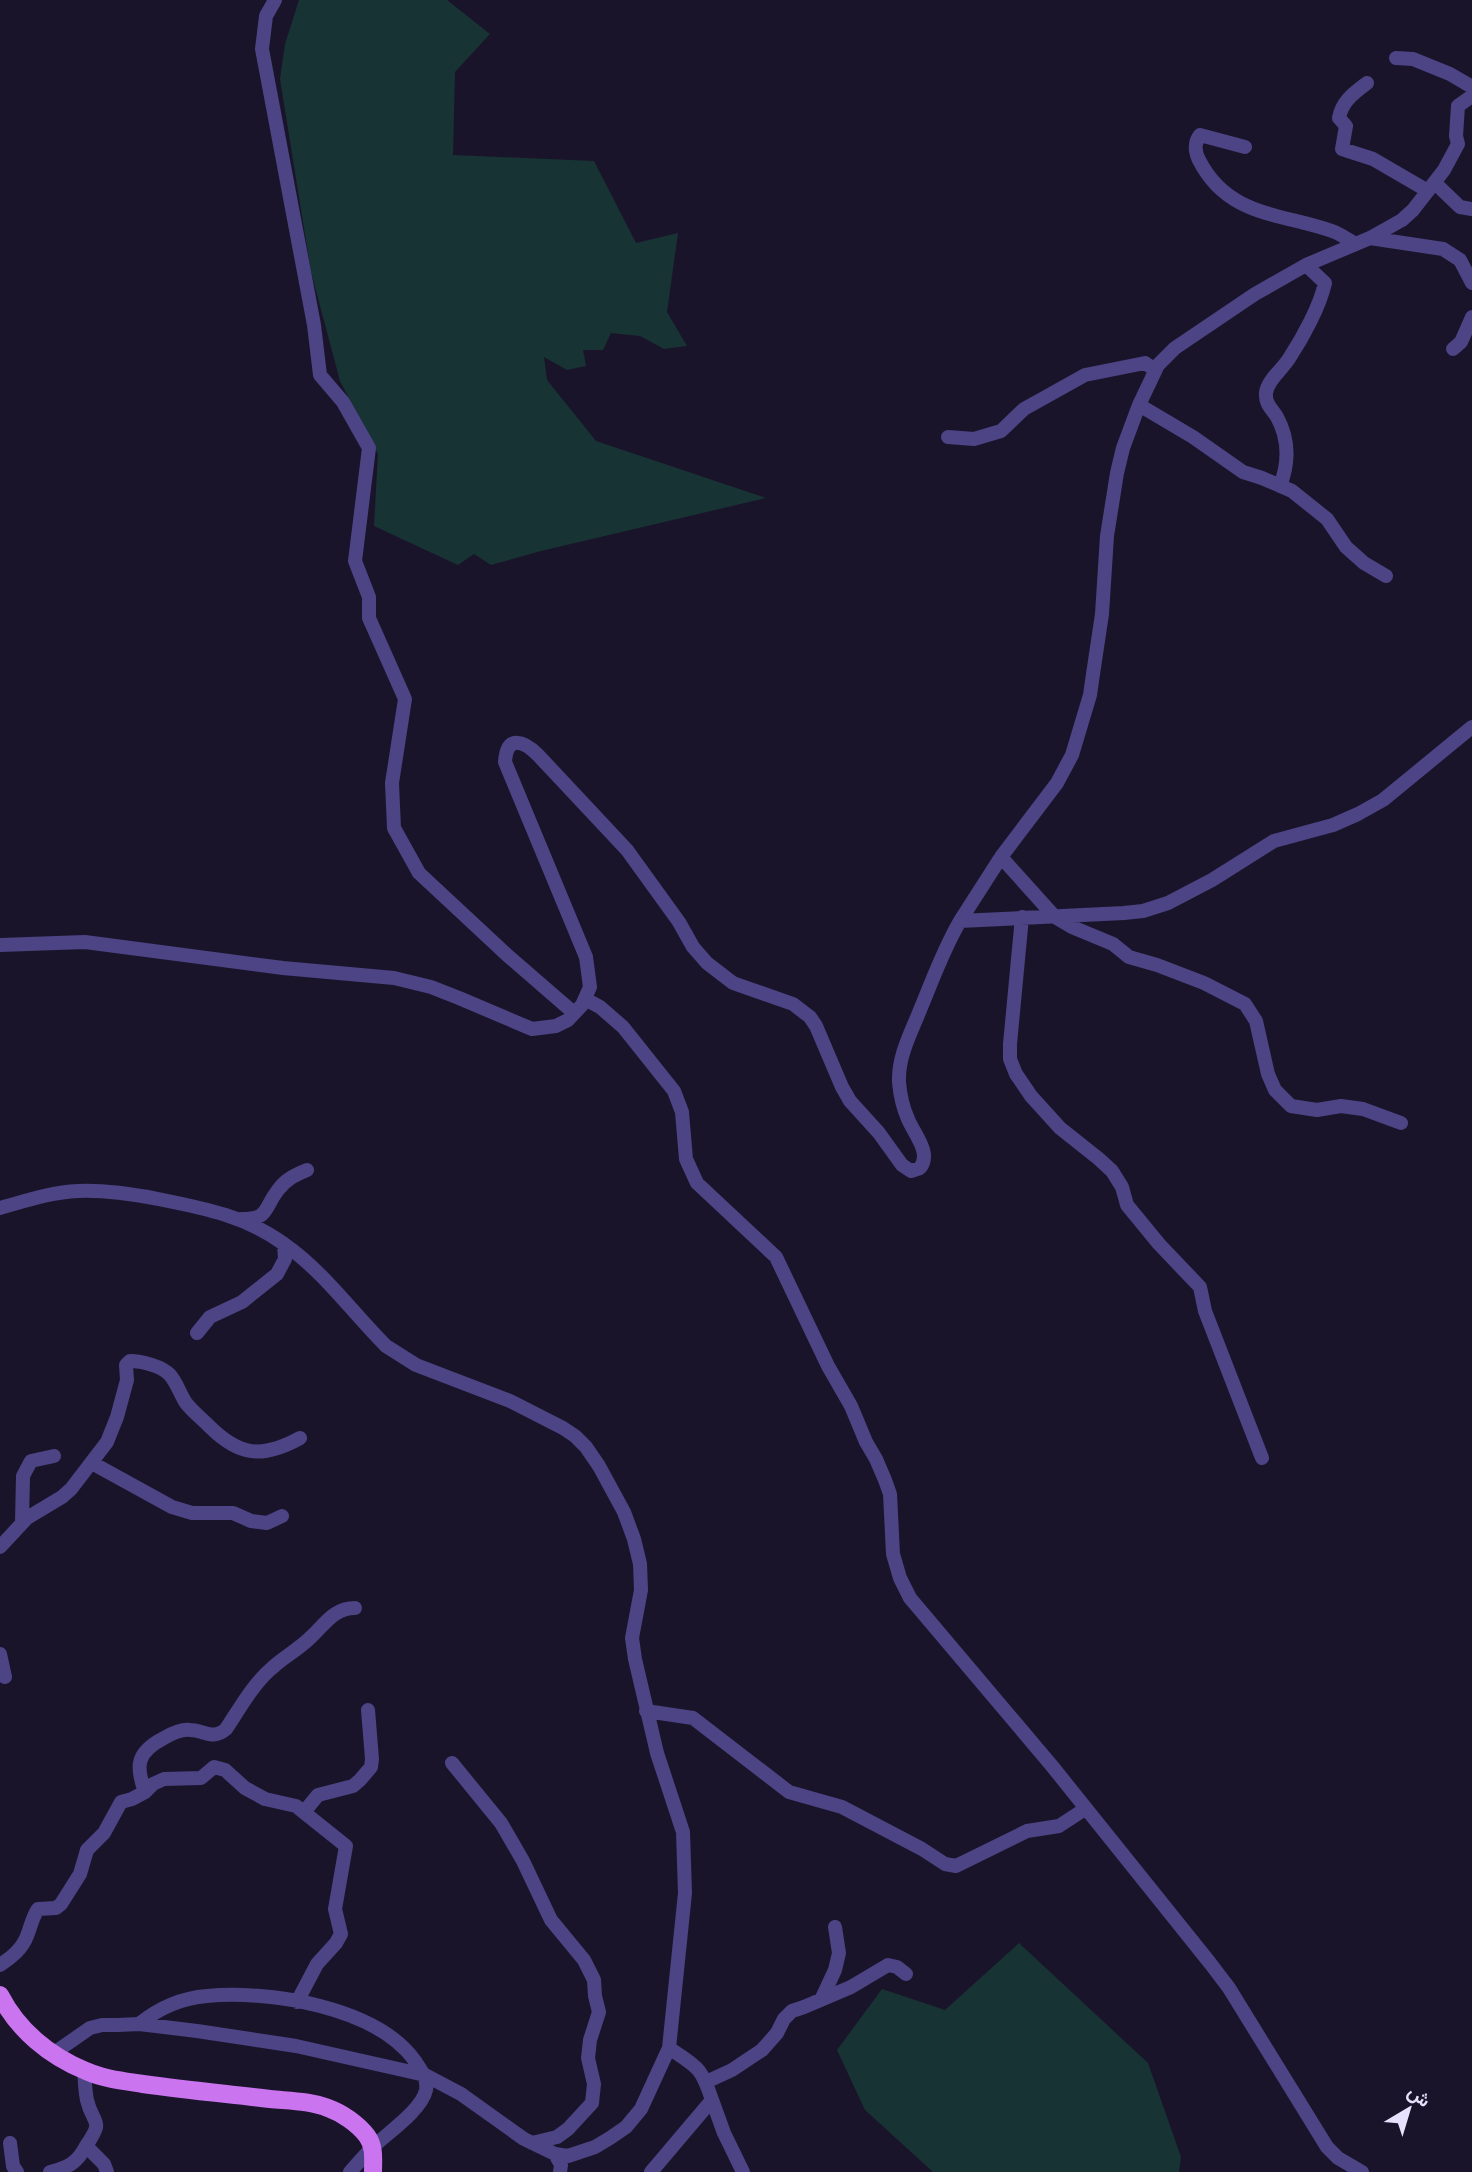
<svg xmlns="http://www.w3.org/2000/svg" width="1472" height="2172" viewBox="0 0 1472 2172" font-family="Commissioner,Vazirmatn,sans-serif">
<rect width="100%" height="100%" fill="#1a142b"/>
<path fill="#183334" d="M299,0H447L490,34L455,72L453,155L594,161L636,243L678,233L667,312L687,346L664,349L640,336L611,333L603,350H583L586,366L567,370L544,357L547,380L596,441L766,498L541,551L491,565L474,554L458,565L374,526L378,454L340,381L311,272L280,79L285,44Z
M1019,1943L1148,2063L1181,2157L1179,2172H933L865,2110L837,2050L882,1989L945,2010Z"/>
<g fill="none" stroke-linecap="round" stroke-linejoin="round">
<path stroke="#4c4484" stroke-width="14" d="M275,0L266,16L262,49L314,325L320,375L343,402L369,448L355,561L369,597V618L405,699L392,783L394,828L419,873L507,955L574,1013
M1396,58L1413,59L1450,74L1472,87
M1367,83C1354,93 1342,101 1339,118L1346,126L1342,149L1373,159L1428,191
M1245,147L1200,135C1194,142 1195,152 1199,160C1228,217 1281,213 1332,231C1341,234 1348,240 1356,244
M1435,183L1460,207L1472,209
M1370,238L1443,249L1460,260L1472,283
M1453,349L1461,342L1472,317
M1139,405L1193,437L1243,472L1262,478L1292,491L1327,519L1346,547L1364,563L1386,576
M948,437L974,439L1001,431L1024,409L1085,375L1145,363L1155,370
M1280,486C1289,463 1289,439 1277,417C1272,409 1265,404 1266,393C1267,380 1284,368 1290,357C1303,337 1320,306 1325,283L1306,265
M1001,857L1055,917L1072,927L1113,944L1129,957L1157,965L1204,983L1245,1004L1256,1021L1268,1074L1275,1090L1291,1106L1317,1110L1341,1106L1363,1109L1401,1123
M1022,917L1010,1044V1059L1016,1074L1031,1096L1060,1128L1099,1159L1112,1171L1122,1187L1127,1205L1159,1244L1200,1287L1205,1311L1262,1458
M960,921L1001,857L1057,783L1072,755L1090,695L1093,674L1102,614L1107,536L1117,473L1123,448L1139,405L1158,365L1175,348L1255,294L1306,265L1370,238L1402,220L1413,210L1444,170L1458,144L1456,136L1458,106L1472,96
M0,945L85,942L283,968L394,978L431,987L459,998L532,1029L556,1026L568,1020L582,1005L590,987L586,957L505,762C507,734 524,741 538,755L627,850L679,922L693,947L707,963L733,983L793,1004L810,1017L816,1026L842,1087L850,1101L879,1133L902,1165L911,1171L920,1168C932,1153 914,1134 908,1119C903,1108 900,1094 899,1082C898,1056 911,1033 920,1010C933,979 943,950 960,921L1124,913L1143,911L1168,903L1212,880L1274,841L1333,825L1358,814L1383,800L1472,727
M585,999L600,1007L623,1027L674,1091L682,1112L686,1159L697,1183L776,1257L828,1366L851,1406L866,1442L876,1459L885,1480L890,1494L893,1554L900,1578L910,1598L1052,1766L1210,1963L1229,1988L1327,2147L1338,2158L1362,2172
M0,1208C25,1201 52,1192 78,1191C105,1190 132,1194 158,1199C203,1208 246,1216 284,1244C323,1271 352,1312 386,1346L416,1365L510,1401L563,1428L575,1436L586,1447L599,1466L624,1512L634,1539L640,1564L641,1590L632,1638L635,1659L657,1753L683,1832L685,1893L669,2048L641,2109L626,2127L610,2138L595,2147L568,2156L555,2154L524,2139L461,2094L425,2075L296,2046L197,2031L139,2024L118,2025H102L90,2028L54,2053
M241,1219C270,1219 263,1209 278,1190C286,1179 295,1175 307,1170
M197,1333L210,1317L242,1302L277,1274L285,1259L284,1244
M92,1463L172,1507L192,1513H233L251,1521L267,1523L282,1516
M22,1522L23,1476L31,1461L54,1456
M0,1547L27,1518L62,1497L71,1489L107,1442L117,1417L127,1380L126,1365L130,1361C141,1361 162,1366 170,1375C177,1383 180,1394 186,1403C192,1411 201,1418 209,1426C239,1456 262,1459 300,1438
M0,1654L5,1677
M646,1711L693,1718L789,1792L842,1807L922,1849L945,1864L956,1866L1027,1831L1059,1826L1085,1809
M452,1763L501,1823L523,1861L551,1920L584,1960L594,1980L595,1996L599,2012L590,2040L588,2058L594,2084L592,2103L568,2129L557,2137L532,2143
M145,1792C135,1765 137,1752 164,1738C171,1734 182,1729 190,1730C205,1730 212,1741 226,1729C240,1708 253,1684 272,1668C284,1657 299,1649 311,1637C325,1624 334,1608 355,1608
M304,1812L318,1795L353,1786L360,1780L371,1767L372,1759L368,1710
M0,1965C12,1957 22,1949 27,1936C31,1926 32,1918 38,1909L56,1908L61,1904L80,1874L87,1850L104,1833L121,1802L132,1799L145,1792L153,1784L164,1779L201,1778L214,1767L225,1770L245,1788L265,1799L296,1806L346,1846L335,1909L341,1934L336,1943L317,1964L297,2002
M821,2000L835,1970L839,1953L835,1927
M139,2024C159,2008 181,1998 207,1996C269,1990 377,2007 415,2061C421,2070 428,2078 426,2090C422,2110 386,2134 372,2148C364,2156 357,2164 350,2172
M84,2071C85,2080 85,2091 87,2100C93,2126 105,2118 86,2146L104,2164L107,2172
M706,2082L732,2070L762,2050L777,2033L784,2019L792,2011L804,2007L851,1987L888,1965L897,1967L906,1974
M712,2100L724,2133L743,2172
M10,2143L13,2166L17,2172
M555,2154L561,2165L560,2172
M50,2172C69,2167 77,2163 86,2146
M651,2172L712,2100C701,2066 697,2067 669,2048"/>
<path stroke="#cb74f0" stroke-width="18" d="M0,1995C18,2030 49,2056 86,2071C104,2079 124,2081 143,2084C185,2090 228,2094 270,2099C290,2101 310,2101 328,2108C342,2113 358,2124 367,2136C375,2147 373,2160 373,2172"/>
</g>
<g transform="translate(1409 2109) rotate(38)" stroke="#1a142b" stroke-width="5" paint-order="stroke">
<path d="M0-5L12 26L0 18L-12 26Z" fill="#e6e1fc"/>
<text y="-10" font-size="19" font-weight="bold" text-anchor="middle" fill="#e6e1fc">ش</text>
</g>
</svg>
